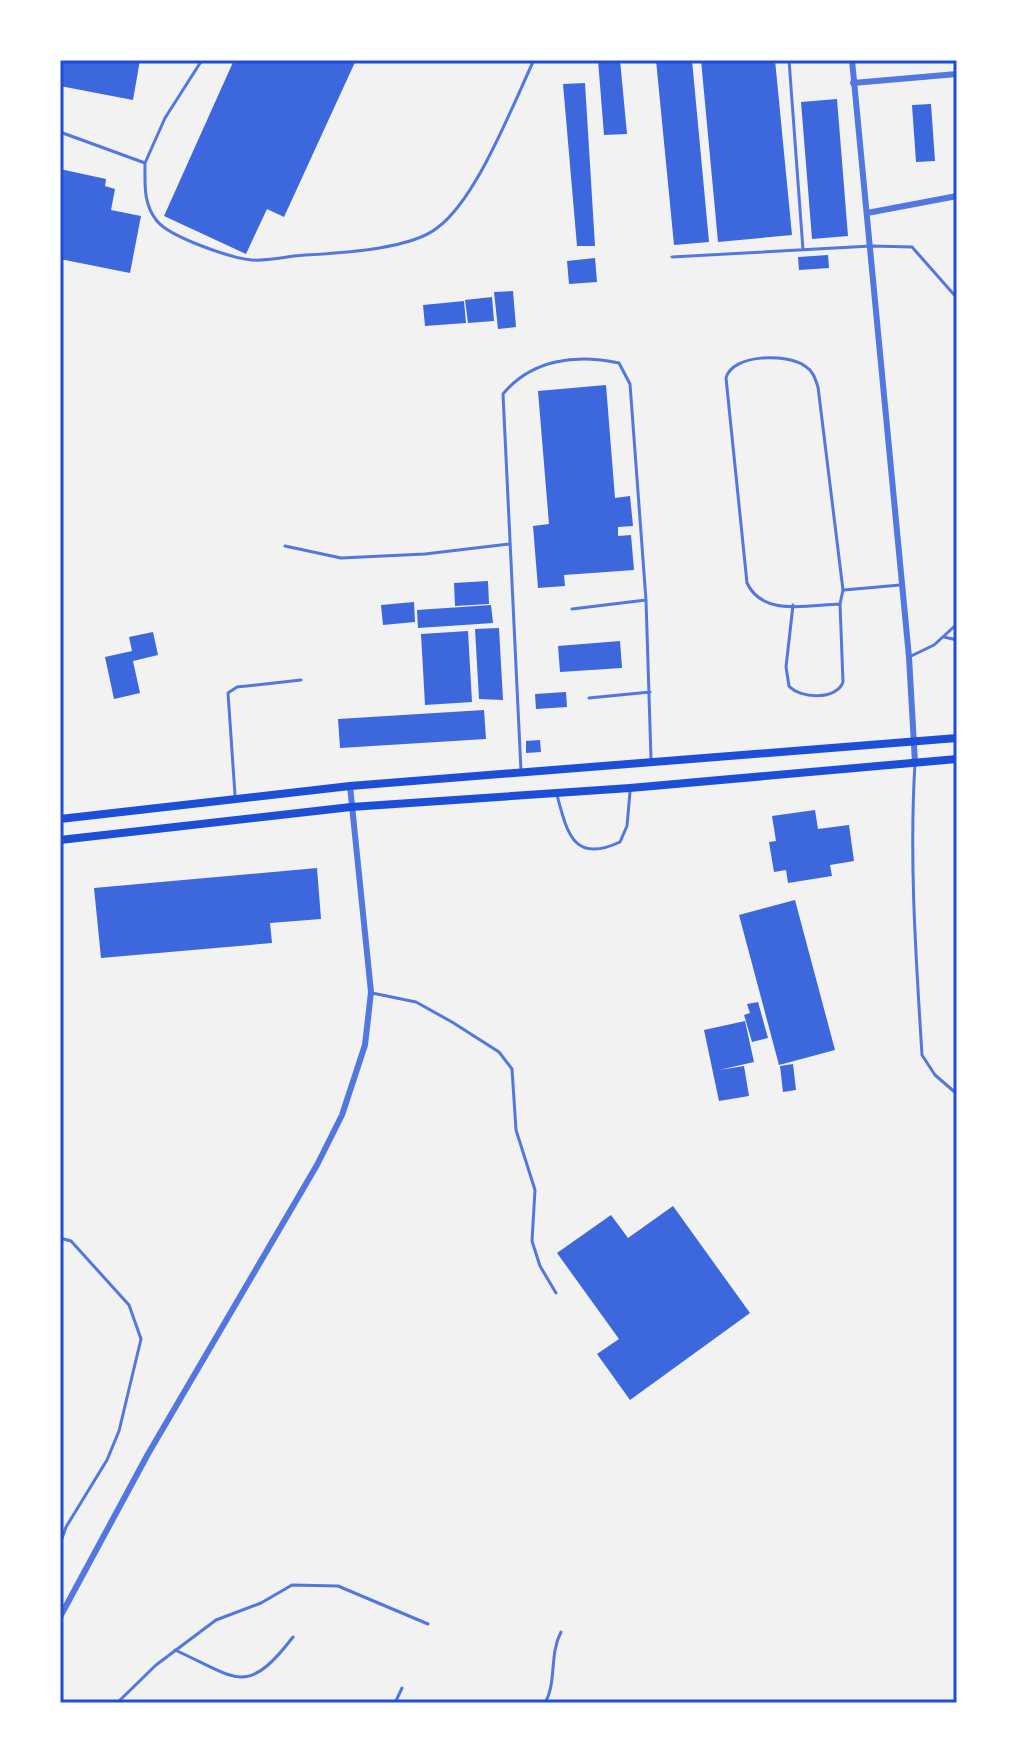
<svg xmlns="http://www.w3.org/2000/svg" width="1017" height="1763" viewBox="0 0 1017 1763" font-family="'Varela Round',sans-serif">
<rect width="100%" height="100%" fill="#f2f2f2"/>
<path fill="#3d67dc" d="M60,60H140L133,100L60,86Z
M234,60H356L284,217L267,209L246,254L164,216Z
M598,60H620L627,134L604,135Z
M656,60H692L709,242L674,245Z
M701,60H775L792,235L718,242Z
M585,83L595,246H577L563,84Z
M837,99L848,236L812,239L801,102Z
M931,104L935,161L916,162L912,105Z
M60,169L106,179L105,186L115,189L111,210L141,216L130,273L60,259Z
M828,255L829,268L799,270L798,257Z
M595,258L597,282L569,284L567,261Z
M513,291L516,327L498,329L494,292Z
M492,297L494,321L468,323L465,300Z
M464,301L466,323L425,326L423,305Z
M606,385L615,498L630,496L633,526L618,527V536L631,535L634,570L564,575L565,586L538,588L533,526L549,524L538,391Z
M488,581L489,604L455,606L454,583Z
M414,602L415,622L383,625L381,605Z
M491,605L493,623L418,628L417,610Z
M499,628L503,700L479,699L475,629Z
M468,631L472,702L425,705L421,634Z
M153,632L158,655L133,661L140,693L114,699L105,657L132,651L129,637Z
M620,641L622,668L560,672L558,646Z
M566,692L567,707L536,709L535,694Z
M484,710L486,739L340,748L338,719Z
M540,740L541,752L526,753V741Z
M815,810L818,829L849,825L854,861L830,865L832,876L788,883L786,870L774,872L769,842L776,841L772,816Z
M317,868L321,919L270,923L272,943L101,958L94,888Z
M795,900L835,1050L779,1065L739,915Z
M758,1002L768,1038L752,1042L744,1015L750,1013L747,1004Z
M745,1021L754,1062L719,1070L744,1066L749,1096L719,1101L704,1030Z
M793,1064L796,1090L783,1092L780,1066Z
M673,1206L750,1313L630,1400L597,1354L619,1339L557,1253L611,1215L628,1238Z"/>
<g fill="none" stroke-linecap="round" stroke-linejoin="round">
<path stroke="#5277de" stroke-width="3" d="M789,60L803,250
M60,132L145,163L165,118L202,60
M145,163C145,184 143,204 157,221C170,237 230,258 252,260C265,261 281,258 294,256C332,253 408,251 437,228C477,199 512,106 534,60
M672,257L871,246L912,247L957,298
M285,546L341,558L425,554L509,544
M844,590L900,585
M793,605L786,667L789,686C800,699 837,700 843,682L840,604L843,590L818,387C815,378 813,371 805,366C787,353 732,354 726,378L747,583C763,617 808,605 840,604
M572,609L646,600
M944,637L957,640
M909,657L934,645L957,624
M589,698L650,692
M915,763C909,860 916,958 922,1055L935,1075L957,1094
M521,771L503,394C532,359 576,354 619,363L630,384L646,600L651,759
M235,795L228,693L237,687L301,680
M557,795C567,832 573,864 620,842L627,826L630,792
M372,993L416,1002L452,1022L499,1052L512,1069L516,1130L535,1190L532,1241L540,1266L556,1293
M60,1238L71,1241L129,1305L141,1339L119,1431L107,1460L66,1527L60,1544
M175,1650C237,1678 246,1698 293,1637
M117,1703L156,1665L216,1620L261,1603L292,1585L338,1586L428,1624
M395,1703L402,1688
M545,1703C557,1682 549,1655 561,1632"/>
<path stroke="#5277de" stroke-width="6" d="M852,60L909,657L915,763
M853,83L957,74
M867,213L957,196
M60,1617L148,1454L317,1165L342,1115L365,1045L371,992L350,786"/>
<path stroke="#1d4ed8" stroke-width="8" d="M60,819L350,786L957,738
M60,840L351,807L630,788L957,759"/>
</g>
<rect width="1017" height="1763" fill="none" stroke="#ffffff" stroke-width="124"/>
<rect x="62" y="62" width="893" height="1639" fill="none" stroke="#1d4ed8" stroke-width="3"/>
</svg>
